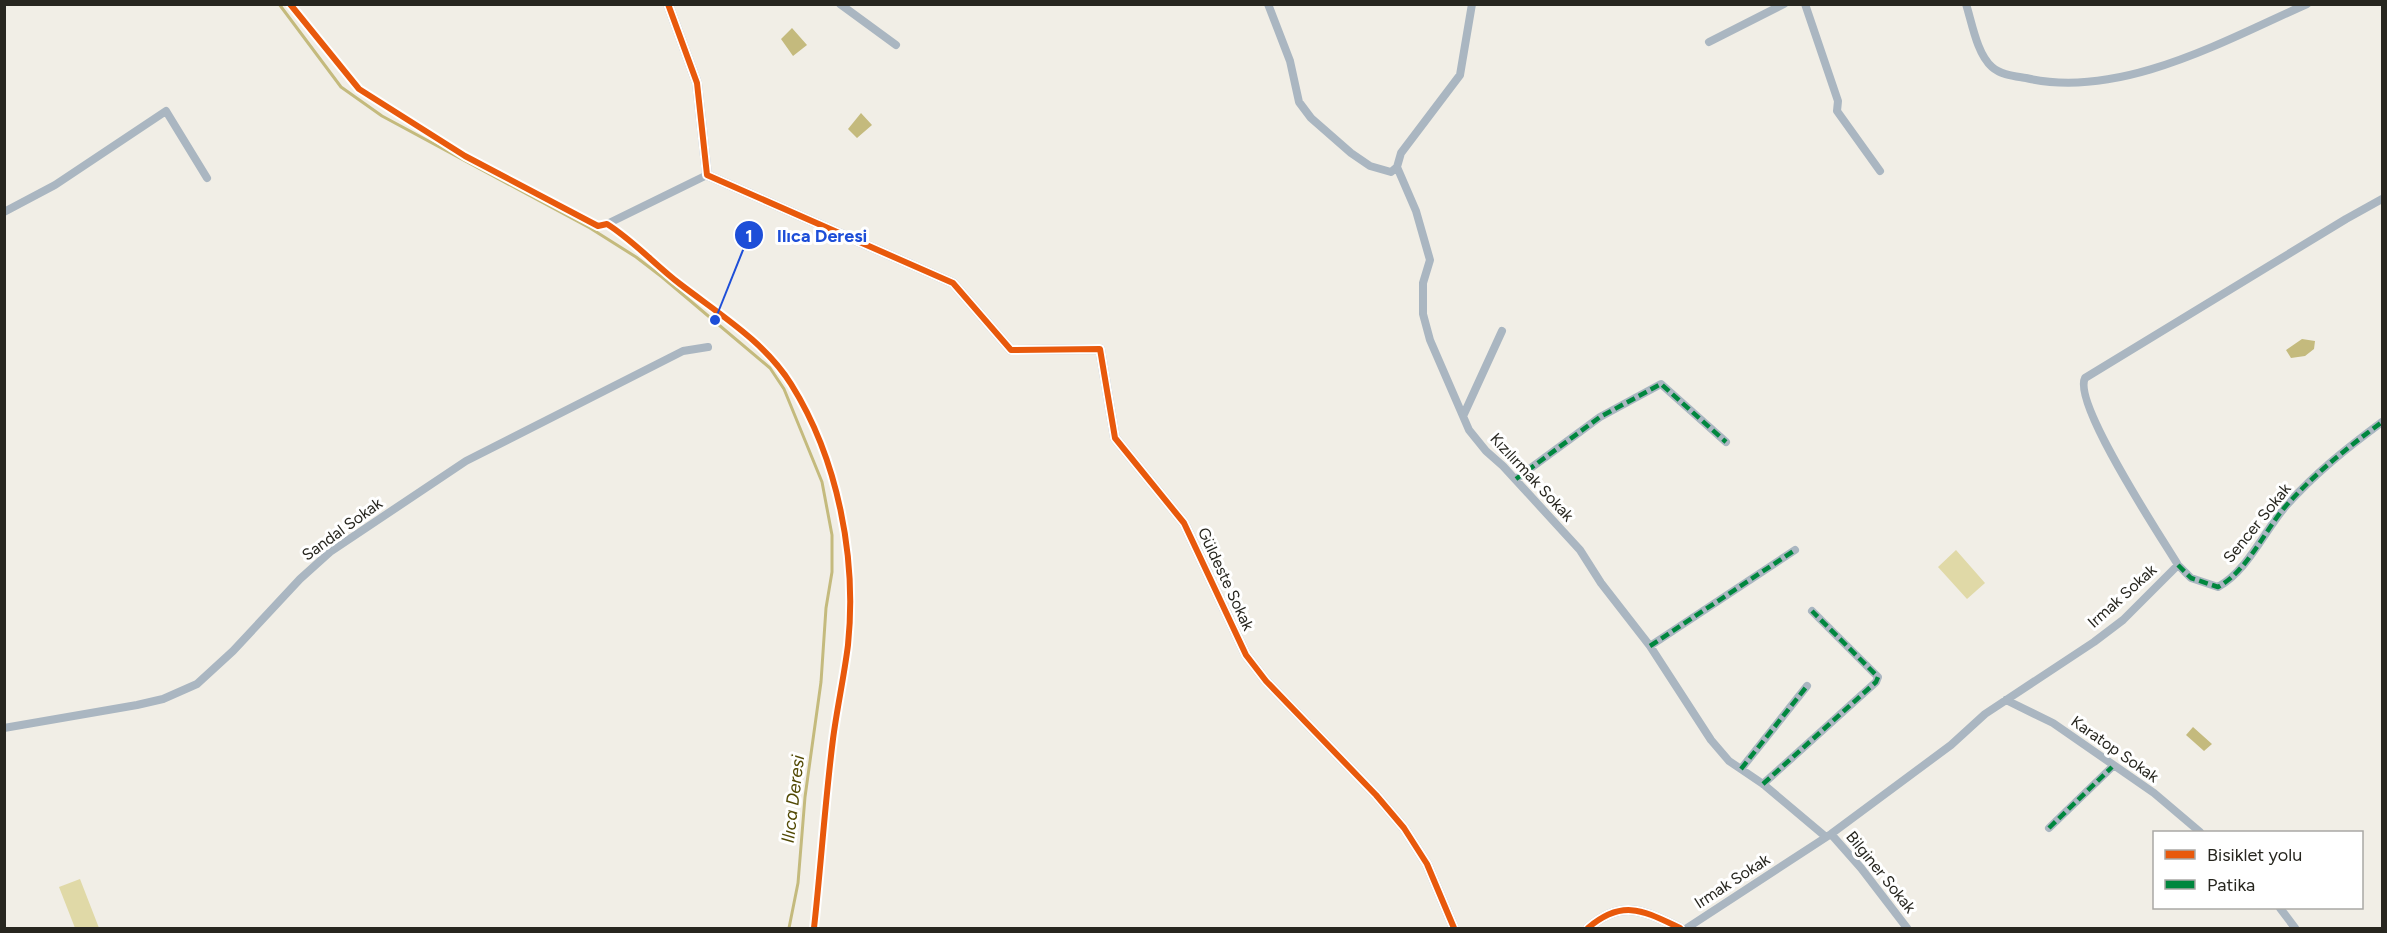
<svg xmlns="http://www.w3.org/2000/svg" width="2387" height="933" viewBox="0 0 2387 933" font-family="Figtree,sans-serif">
<rect width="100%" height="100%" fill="#f1eee6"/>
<path fill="#e0d9a7" d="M1956,550L1985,583L1967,599L1938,567Z
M80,879L99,928H75L59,887Z"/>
<path fill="#c4ba7d" d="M792,28L807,45L793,56L781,39Z
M861,113L872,125L857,138L848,129Z
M2302,339L2315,341L2314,349L2305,356L2291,358L2286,350Z
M2193,727L2212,744L2204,751L2186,735Z"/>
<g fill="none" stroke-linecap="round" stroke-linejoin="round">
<path stroke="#c4ba7d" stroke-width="3" d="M279,4L341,87L382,116L590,228L636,257L662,277L770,368L784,389L822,482L832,535V572L826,608L821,682L805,797L798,883L789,928"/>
<path stroke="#aab6c1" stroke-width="8" d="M290,4L359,89L465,156L598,226L607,224C634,241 655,265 680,284C719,314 765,342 791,384C838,459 857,558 848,645C844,677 837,708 833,739C825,802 821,865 814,928
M840,4L896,45
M1268,4L1290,61L1299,102L1311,118L1351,153L1370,166L1391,172L1397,167
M1472,4L1460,75L1401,153L1397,167L1416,211L1430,260L1423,283V314L1430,340L1469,430L1486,451L1503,466L1580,550L1601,583L1650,646L1711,740L1729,761L1763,784L1826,837
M1805,4L1838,101L1837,111L1880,171
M1966,4C1972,23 1977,54 1992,67C2001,75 2014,76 2026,78C2119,100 2224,41 2307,4
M1709,42L1784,4
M4,212L55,185L166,111L207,178
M607,224L707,175
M1464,414L1502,331
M1516,479L1600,417L1661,384L1726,442
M2178,565L2191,578L2218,587C2248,570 2263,533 2285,507C2314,474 2347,448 2382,422
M1650,646L1795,550
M2006,700L2053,723L2154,793L2200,832
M4,728L137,705L163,699L197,684L233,651L300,579L330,552L466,461L683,351L708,347
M1741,769L1807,686
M1763,784L1876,682L1878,677L1812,611
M2049,828L2112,767
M1831,834L1861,868L1907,928
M2280,908L2295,928
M1687,928L1831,834L1951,745L1985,714L2094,642L2123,620L2178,565C2161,537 2072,403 2085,378L2346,219L2382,199"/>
<path stroke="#aab6c1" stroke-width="10" d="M668,4L697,83L707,175L953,283L1011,350L1100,349L1115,438L1184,523L1246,655L1266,681L1376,795L1404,828L1427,864L1454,928
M1588,928C1623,898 1644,911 1680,928"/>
<path stroke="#00873e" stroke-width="4.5" stroke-dasharray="9 4.5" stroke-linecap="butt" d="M1516,479L1600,417L1661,384L1726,442
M2178,565L2191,578L2218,587C2248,570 2263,533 2285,507C2314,474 2347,448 2382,422
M1650,646L1795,550
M1741,769L1807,686
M1763,784L1876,682L1878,677L1812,611
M2049,828L2112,767"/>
<g stroke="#fff" stroke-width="10">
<path id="cycleway" d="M290,4L359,89L465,156L598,226L607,224C634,241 655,265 680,284C719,314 765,342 791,384C838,459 857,558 848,645C844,677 837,708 833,739C825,802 821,865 814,928
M668,4L697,83L707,175L953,283L1011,350L1100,349L1115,438L1184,523L1246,655L1266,681L1376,795L1404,828L1427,864L1454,928
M1588,928C1623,898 1644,911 1680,928"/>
</g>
<use href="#cycleway" stroke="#e8590c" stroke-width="6"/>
</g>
<g text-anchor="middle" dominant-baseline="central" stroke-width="6" stroke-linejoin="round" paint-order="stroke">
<g font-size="16" fill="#27261f" stroke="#fff">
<text transform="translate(1532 477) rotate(47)">Kızılırmak Sokak</text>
<text transform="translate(2257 523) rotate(-51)">Sencer Sokak</text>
<text transform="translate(342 529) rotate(-36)">Sandal Sokak</text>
<text transform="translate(1226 579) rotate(65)">Güldeste Sokak</text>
<text transform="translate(2122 596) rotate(-42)">Irmak Sokak</text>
<text transform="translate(2115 749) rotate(35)">Karatop Sokak</text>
<text transform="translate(1881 872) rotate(51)">Bilginer Sokak</text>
<text transform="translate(1732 881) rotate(-33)">Irmak Sokak</text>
</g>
<g font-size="18" font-style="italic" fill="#524904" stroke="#fff">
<text transform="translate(793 799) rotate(-83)">Ilıca Deresi</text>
</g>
</g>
<path fill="none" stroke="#1d4ed8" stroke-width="2" d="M715 320L749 235"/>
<g fill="#1d4ed8" stroke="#fff" stroke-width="2">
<circle cx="715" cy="320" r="6"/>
<circle cx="749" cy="235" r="15"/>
</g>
<g font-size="18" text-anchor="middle" font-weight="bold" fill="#fff">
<text x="749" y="242">1</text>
</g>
<g font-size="18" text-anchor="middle" font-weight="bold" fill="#1d4ed8" stroke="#fff" stroke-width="6" stroke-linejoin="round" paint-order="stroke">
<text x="822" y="242">Ilıca Deresi</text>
</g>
<rect width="2387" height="933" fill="none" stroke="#27261f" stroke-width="12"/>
<rect x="2153" y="831" width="210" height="78" fill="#ffffff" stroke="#a9a8a5" stroke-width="1.5"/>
<rect x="2165" y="850" width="30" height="9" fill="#e8590c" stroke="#a9a8a5" stroke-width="1.5"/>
<text x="2207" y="861" font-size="18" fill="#27261f">Bisiklet yolu</text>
<rect x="2165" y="880" width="30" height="9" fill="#00873e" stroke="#a9a8a5" stroke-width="1.5"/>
<text x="2207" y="891" font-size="18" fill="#27261f">Patika</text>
</svg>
